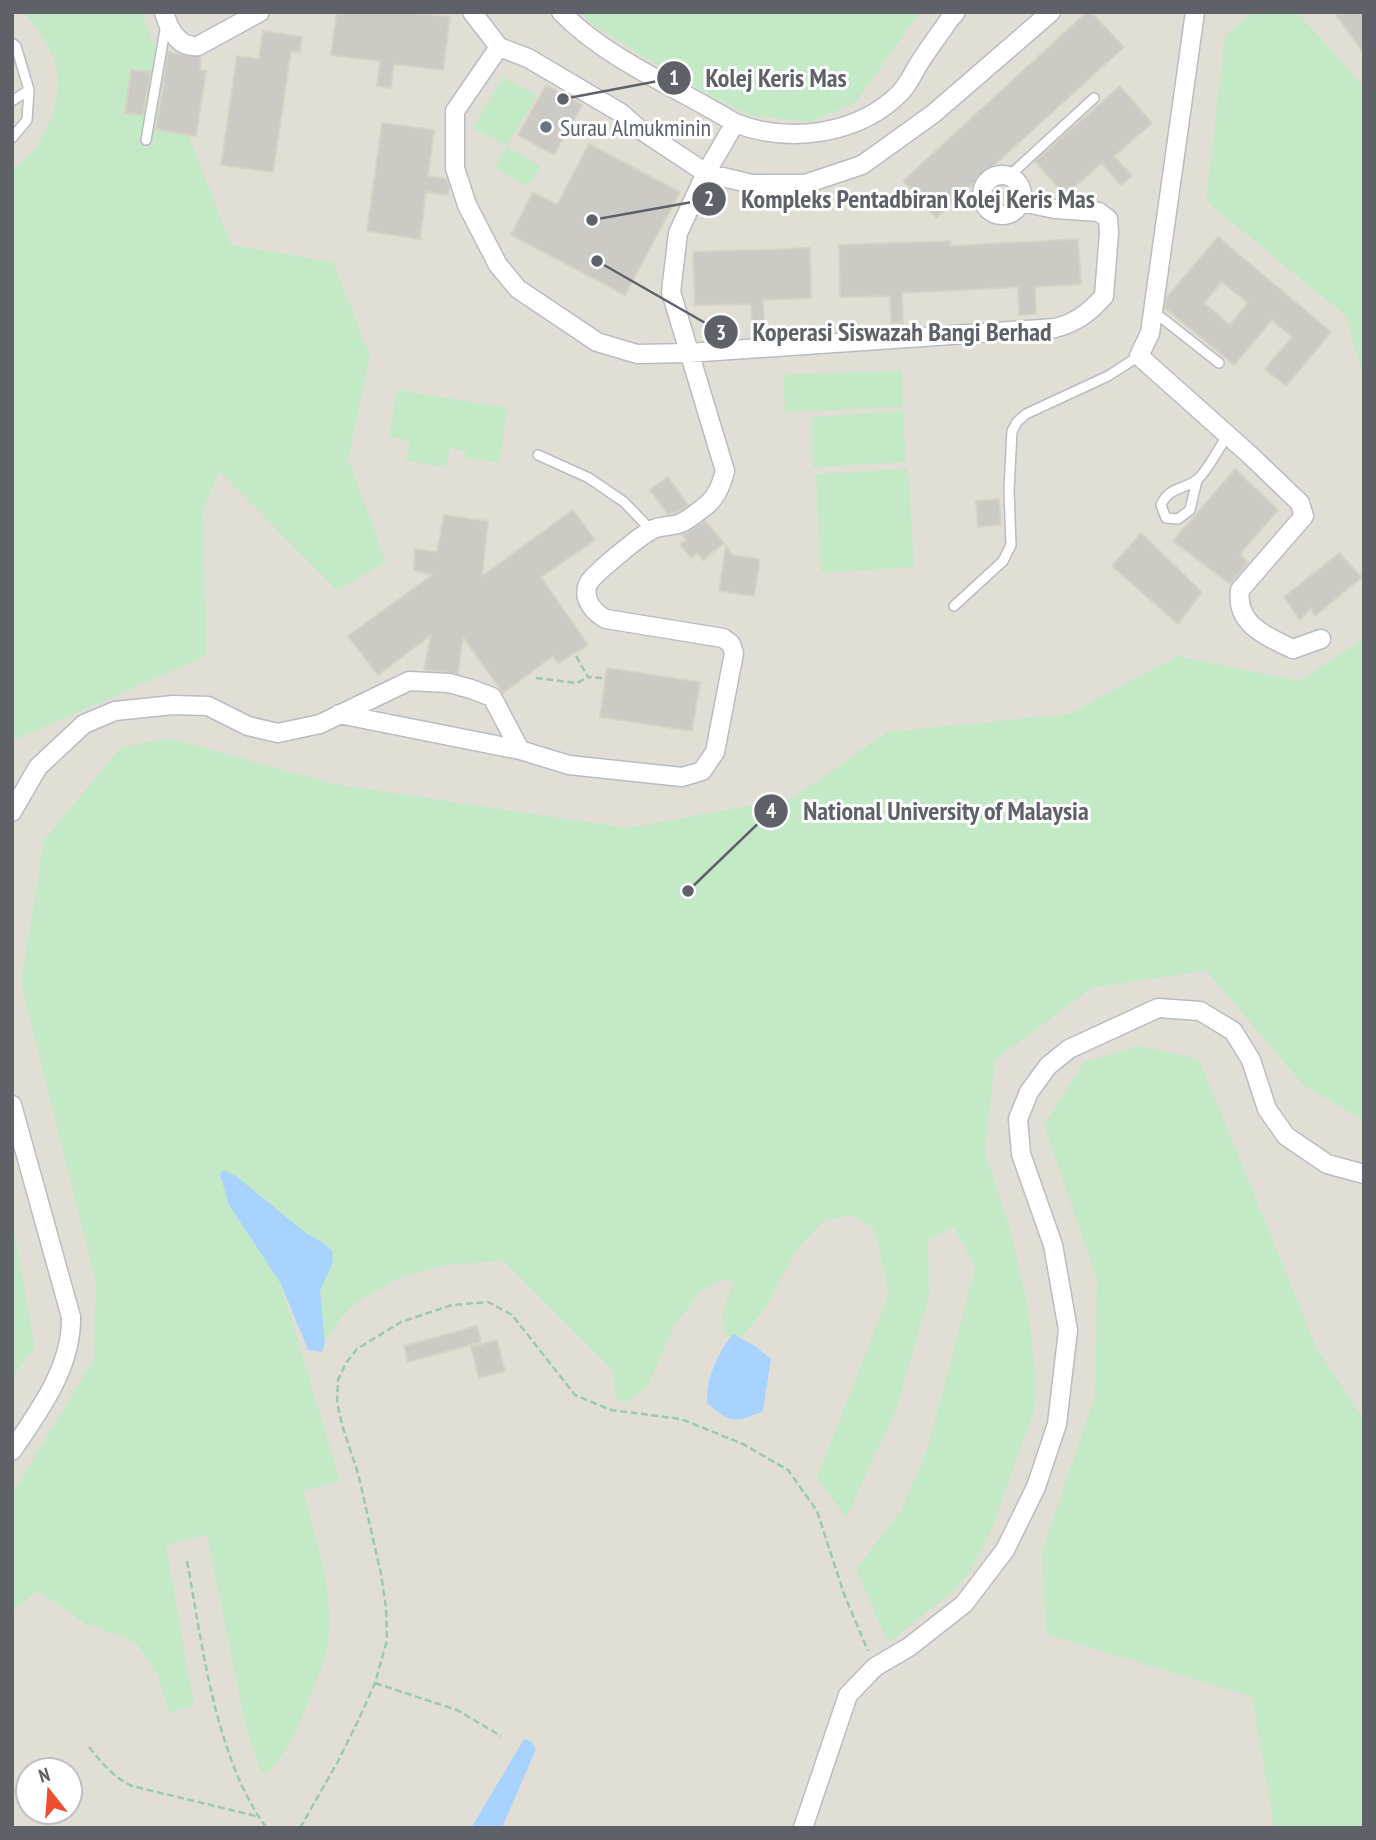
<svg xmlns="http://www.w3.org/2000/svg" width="1376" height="1840" viewBox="0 0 1376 1840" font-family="'PT Sans Narrow',sans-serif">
<rect width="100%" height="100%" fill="#f1f0e7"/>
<path fill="#e1dfd5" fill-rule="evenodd" d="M12,12H1364V1828H12ZM28,1770H70V1812H28Z"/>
<path fill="#c4e9c6" d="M23,12H141L231,245L333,262L370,356L348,459L386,562L337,590L219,471L203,510L206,656L12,741V170C20,163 30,157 36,148C40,143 43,135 46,129C70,82 56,49 23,12Z
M580,12H920L856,102L810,122L750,115L678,78L592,24Z
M1254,12H1297L1364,87V381L1346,316L1206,201L1225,35Z
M503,77L537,96L507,146L541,166L528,187L495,167L507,146L473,128Z
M902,370L903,407L785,412L783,375Z
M397,390L508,408L499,463L465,458L466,451L450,448L446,467L406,461L410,441L389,437Z
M903,411L906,462L813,467L811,417Z
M908,469L914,567L821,573L816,474Z
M1364,639V1120L1304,1086L1207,971L1093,987L995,1060L985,1152L1010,1229L1027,1302L1036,1375L1035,1408L991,1531L970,1572L950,1594L888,1643L856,1569L901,1510L927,1450L975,1269L954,1227L928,1240L929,1296L896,1410L846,1518L817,1478L889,1293L874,1228L853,1216L826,1219L796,1250L765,1309L741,1337L727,1336C717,1318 727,1299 734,1281L722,1280L703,1289L675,1324L648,1386L626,1402L619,1401L615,1395L613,1371L504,1261L444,1265L397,1279L356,1303L340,1319L325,1343L320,1291L333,1262L324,1243L307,1234L223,1171L220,1174L229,1205L281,1284L340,1481L303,1491C316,1538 332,1584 329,1633C328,1657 315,1683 307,1705C297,1730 286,1754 267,1774L260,1770L246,1728L207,1535L166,1545L194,1706L169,1713L158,1676L138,1645L129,1639L86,1624L38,1591L12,1612V1494L93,1360L96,1284L21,984L44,840L121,747L169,738L334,784L627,828L793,798L887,732L1069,714L1178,656L1299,681Z
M1138,1046L1199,1059L1317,1349L1364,1420V1828H1274L1252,1697L1046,1634L1042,1551L1095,1396L1097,1280L1044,1125L1084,1062Z
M12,1219L35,1348L12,1377Z"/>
<path fill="#a9d3ff" d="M223,1170L236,1176L307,1234L324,1243L332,1251L333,1262L320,1291L325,1343L322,1352L308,1350L281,1284L229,1205L220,1174Z
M733,1334L755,1346L771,1359L763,1411C736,1423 730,1424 707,1403C706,1378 717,1354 733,1334Z
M524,1739L531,1741L536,1749L502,1828H471Z"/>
<path fill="#cccac4" stroke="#d6d2c5" stroke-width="2" fill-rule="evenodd" d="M337,12H411L450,17L443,70L394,64L391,88L377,86L380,61L331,55Z
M1087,12H1091L1124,47L936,218L903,181Z
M1334,12H1364V53Z
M263,31L302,37L300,52L291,51L273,172L221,165L237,56L259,59Z
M168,52L201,57L200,70L206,71L196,136L156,129Z
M131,70L151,72L143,115L125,113Z
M546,85L582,105L554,155L518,135Z
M1120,86L1152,123L1114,156L1132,176L1121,185L1102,163L1065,195L1035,161Z
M382,123L434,130L428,176L447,179L449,188L448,195L426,192L420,239L367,231Z
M589,144L680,192L625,295L511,235L533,192L557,205Z
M1218,237L1331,332L1286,386L1265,369L1292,337L1272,320L1234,365L1165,308L1166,298ZM1222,282L1248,303L1230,325L1204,303Z
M1078,239L1081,284L1035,287L1036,314L1019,315L1018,287L902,293L903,323H891L890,296L840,297L839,245L950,241V246Z
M810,248L811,298L763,300L764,329H752L751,304L695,305L693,252Z
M1235,469L1278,510L1240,554L1248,563L1230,584L1173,541Z
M668,477L688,505L677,512L668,514L650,490Z
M999,499L1001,525L978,527L976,501Z
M573,510L595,540L541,577L588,645L558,663L553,656L503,693L463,637L458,674L424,670L431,635L378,675L348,636L432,575L414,570L415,549L437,552L444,515L488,521L482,576Z
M705,521L724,543L703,560L697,553L691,558L680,545L686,540L682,535Z
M1141,533L1202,592L1178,624L1112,566Z
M726,546L733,555L760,559L754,596L719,591Z
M1339,553L1362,577L1315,616L1311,608L1300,620L1284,597Z
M607,668L700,682L692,731L600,717Z
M477,1326L481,1342L408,1362L404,1346Z
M497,1340L505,1371L479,1378L471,1347Z"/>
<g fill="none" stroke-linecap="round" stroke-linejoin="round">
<g stroke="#b9bcc1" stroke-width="12">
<path id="service" d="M12,43L16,46L29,90L27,120L12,138
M12,101L29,90
M146,140L166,24
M1009,176L1094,98
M1153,311L1219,363
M538,455L589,478L624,502L651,530
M1197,480L1190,510L1178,519L1166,518L1161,505C1169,486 1185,490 1198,479C1208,470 1219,448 1227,436
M954,606L1003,561L1011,545L1009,490L1012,431L1017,422L1026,414L1108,376L1139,356"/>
</g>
<g stroke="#b9bcc1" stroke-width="21">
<path id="minor" d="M164,12C169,30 178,48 198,46L260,12
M472,12L499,47L528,58L621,113L638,128L706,173L752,184H805L862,165L933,114L1051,12
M561,12C609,61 677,87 735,123C789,144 859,135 901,92C908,84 913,74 918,65C928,49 939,35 949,20L956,12
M1195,12L1150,333L1139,356L1250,455L1300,503L1304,516L1240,590C1235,624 1267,637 1293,649L1321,639
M499,47L455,111V168L467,205L498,265L518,289L597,342L637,354L688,353L1055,328C1076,323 1090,312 1104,296L1109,233L1108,219L1099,212L1055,209L1021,202
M982 195a20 20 0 1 1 40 0a20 20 0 1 1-40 0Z
M339,714L520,750L569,765L682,777L702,771L715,752L734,653L731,644L723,638L606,619C594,613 582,599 588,584C592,575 640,536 650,531C659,525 671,527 681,523C690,519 700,510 708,504C718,495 722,483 725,471L671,292L678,233L706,173L735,123
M12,812L38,767L84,724L115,711L173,705L208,706L248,726L278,733L320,724L409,681L449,683L471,689L492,697L520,750
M12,1105L71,1317C72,1367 39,1411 12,1451
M803,1828L848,1695L875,1667L909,1647L964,1604L1005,1550L1036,1487L1057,1424L1068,1330L1053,1245L1021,1154L1018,1119L1029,1092L1048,1066L1069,1049L1158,1008L1200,1011L1233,1031L1251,1060L1267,1109L1286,1136L1327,1164L1364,1174"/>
</g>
<path stroke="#9ccaad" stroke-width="2.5" stroke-dasharray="7 3.5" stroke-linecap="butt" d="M576,656L588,677L602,678
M536,678L577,683L588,677
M187,1561C201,1637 210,1715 242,1786C250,1801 256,1815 267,1828
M375,1683L457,1710L501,1736
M89,1747C102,1763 113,1777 132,1786L256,1816
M300,1828L337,1763L358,1721L375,1683L387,1640L386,1608L381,1574L358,1473L342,1425L337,1402L338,1380L346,1363L357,1349L401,1322L452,1305L488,1302L512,1315L575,1395L611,1410L681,1419L743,1444L788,1470L817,1511L844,1594L868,1651"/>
<use href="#service" stroke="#fff" stroke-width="9"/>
<use href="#minor" stroke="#fff" stroke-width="18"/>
</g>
<circle fill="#6b7280" stroke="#fff" stroke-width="2.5" cx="546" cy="127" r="7"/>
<g text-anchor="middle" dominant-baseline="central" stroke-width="6" stroke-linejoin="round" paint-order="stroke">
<g font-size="24" fill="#5b616d" stroke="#fff" text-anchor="start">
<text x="560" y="127">Surau Almukminin</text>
</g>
</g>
<path fill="none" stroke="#5e6268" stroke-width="2.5" d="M563 99L674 78M592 220L709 199M597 261L721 332M688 891L771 811"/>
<g fill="#5e6268" stroke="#fff" stroke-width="2.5">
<circle cx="563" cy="99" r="7"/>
<circle cx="592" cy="220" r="7"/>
<circle cx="597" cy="261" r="7"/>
<circle cx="688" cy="891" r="7"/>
<circle cx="674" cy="78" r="18"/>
<circle cx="709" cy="199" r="18"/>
<circle cx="721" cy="332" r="18"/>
<circle cx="771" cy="811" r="18"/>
</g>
<g font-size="21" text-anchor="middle" font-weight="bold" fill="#fff">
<text x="674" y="85">1</text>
<text x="709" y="206">2</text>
<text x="721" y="340">3</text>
<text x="771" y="818">4</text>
</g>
<g font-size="26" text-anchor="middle" font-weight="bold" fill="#5e6268" stroke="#fff" stroke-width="6" stroke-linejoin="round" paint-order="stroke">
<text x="776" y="87">Kolej Keris Mas</text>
<text x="918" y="208">Kompleks Pentadbiran Kolej Keris Mas</text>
<text x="902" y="341">Koperasi Siswazah Bangi Berhad</text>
<text x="946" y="820">National University of Malaysia</text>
</g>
<rect width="1376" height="1840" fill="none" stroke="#5e6268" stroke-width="28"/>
<g transform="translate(49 1791) rotate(343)"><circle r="33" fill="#ffffff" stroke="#bfc0c3" stroke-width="2"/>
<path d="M0-5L12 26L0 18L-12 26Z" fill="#ef4d30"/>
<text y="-10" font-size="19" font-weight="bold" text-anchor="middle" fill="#5e6268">N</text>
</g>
</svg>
